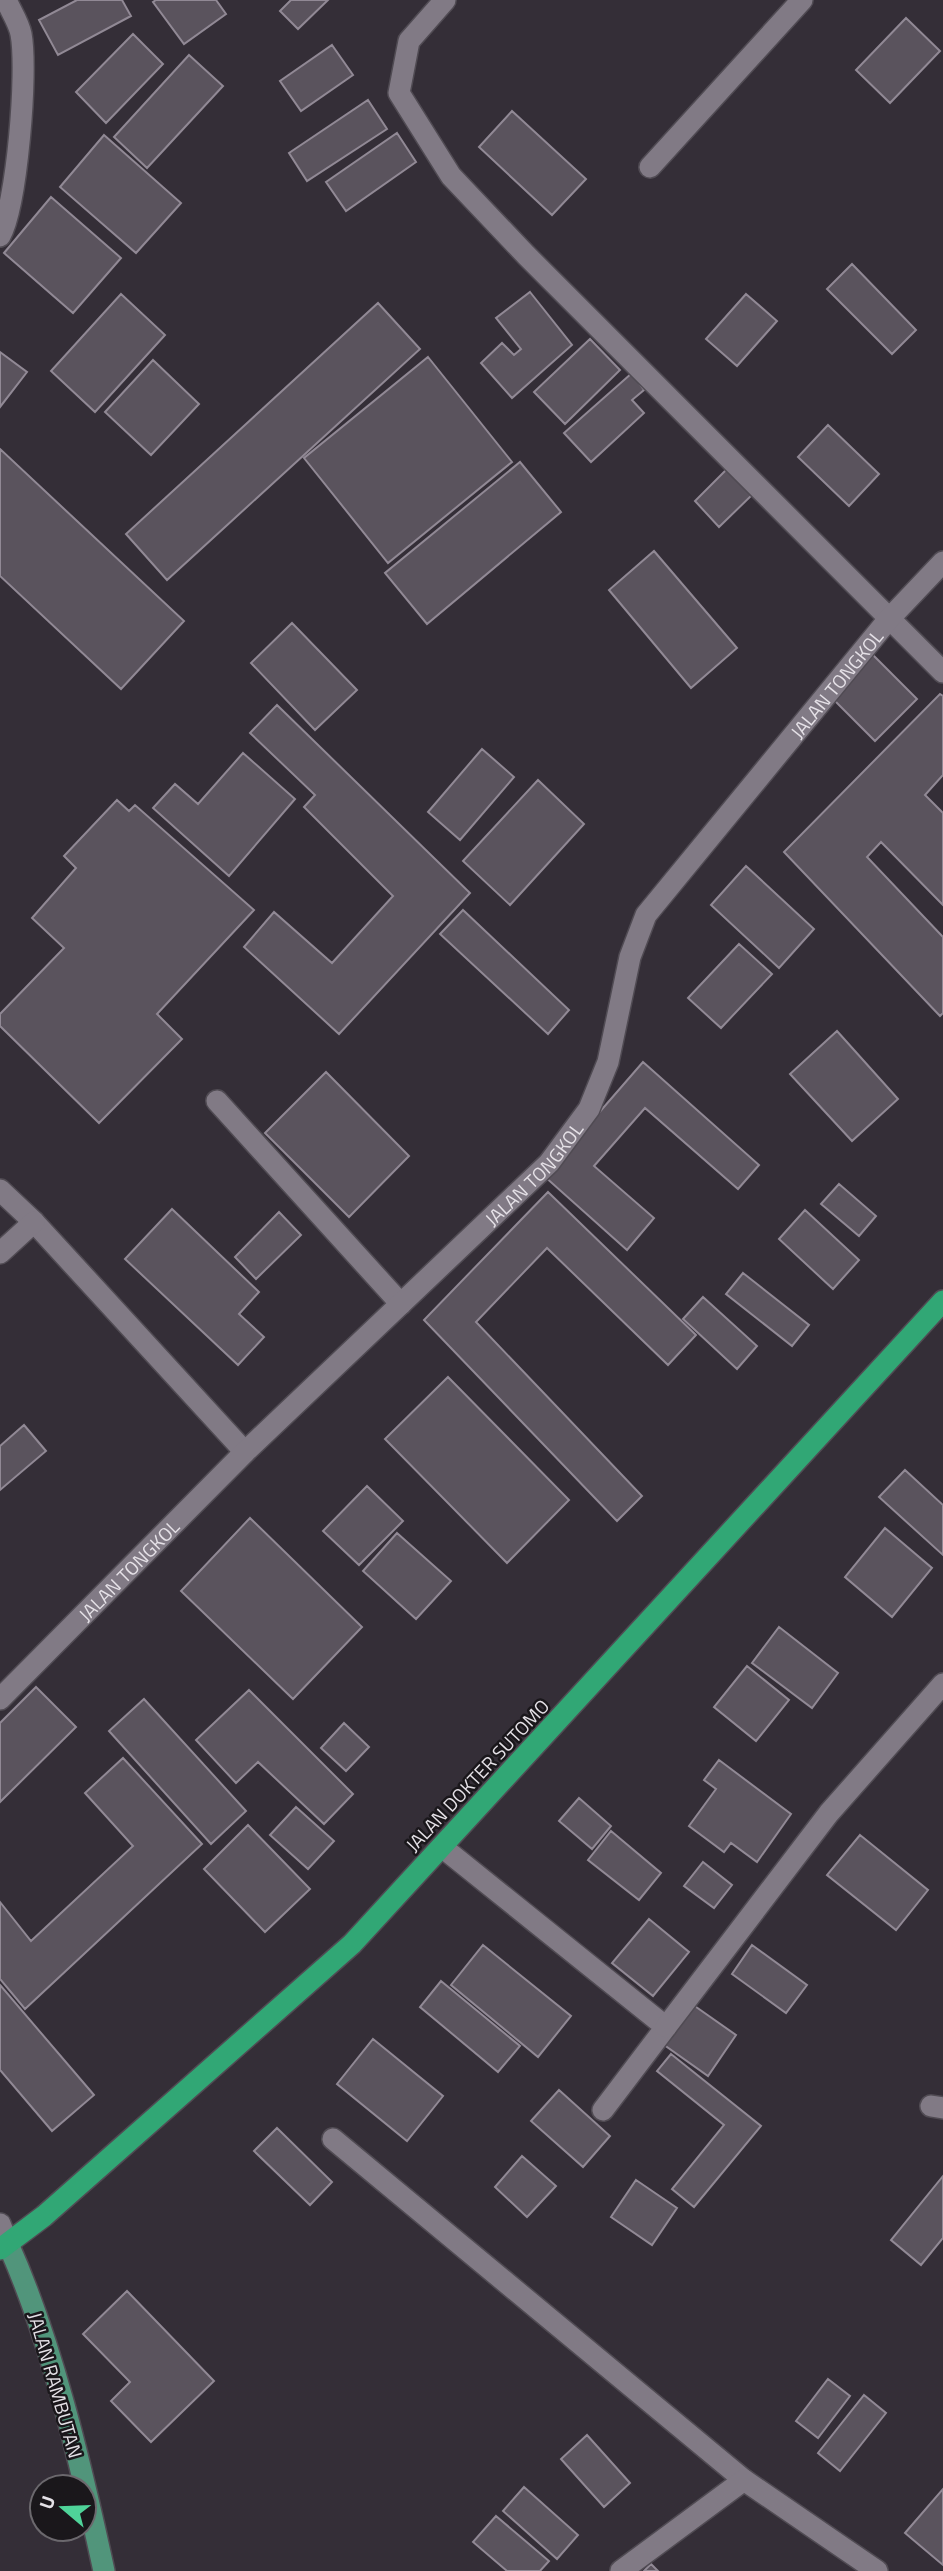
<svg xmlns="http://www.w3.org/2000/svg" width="943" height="2571" viewBox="0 0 943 2571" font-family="'Titillium Web',sans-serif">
<rect width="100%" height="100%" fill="#342e37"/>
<path fill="#5a535d" stroke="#918995" stroke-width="2" d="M77,0H122L131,16L58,55L39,20Z
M156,0H216L226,14L184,44L153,2Z
M291,0H328L298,29L280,11Z
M906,18L940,51L890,103L856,70Z
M133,34L163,64L106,123L76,92Z
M332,45L353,75L301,111L280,81Z
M189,55L223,86L147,168L114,137Z
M368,100L387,129L307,181L289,153Z
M512,111L586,179L552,215L479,147Z
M397,133L416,162L346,211L326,182Z
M104,135L181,203L136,253L60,187Z
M51,197L121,258L73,313L4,253Z
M852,264L916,330L892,354L827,289Z
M530,292L572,345L512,398L481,363L502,343L514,355L521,349L496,318Z
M121,294L165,335L95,412L51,371Z
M746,294L777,321L737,366L706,339Z
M378,303L420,349L167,580L126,534Z
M590,339L620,370L565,424L534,392Z
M0,352L27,372L0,407Z
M428,357L512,462L388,563L304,458Z
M153,360L199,404L151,455L105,412Z
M632,373L644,390L632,400L644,413L591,462L564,433Z
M828,425L879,474L849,506L798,457Z
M0,449L184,621L121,689L0,576Z
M520,462L561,512L427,624L385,573Z
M729,467L754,493L719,527L695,501Z
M654,551L737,648L691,688L609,590Z
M292,623L357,690L315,730L251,663Z
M872,654L917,699L875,741L830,696Z
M940,694L943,696V775L925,795L943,813V905L881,842L867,857L943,937V1013L940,1016L784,852Z
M277,705L470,893L339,1034L244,947L274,912L332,963L393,896L304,807L315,795L250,733Z
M482,749L514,777L460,840L428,812Z
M243,753L295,799L229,876L153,808L175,784L198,804Z
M538,780L584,824L510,905L463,861Z
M117,800L129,811L135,805L254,910L157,1014L182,1039L99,1123L0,1026V1014L64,948L32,918L76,868L64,856Z
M746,866L814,929L779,968L711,905Z
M463,910L569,1010L548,1034L440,934Z
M739,944L772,974L721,1028L688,998Z
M837,1031L898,1099L852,1141L790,1074Z
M643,1062L759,1165L738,1189L645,1108L594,1166L654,1218L627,1250L544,1176Z
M326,1072L409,1156L349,1217L265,1133Z
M839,1184L876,1216L859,1236L821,1204Z
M548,1192L696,1335L668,1365L547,1248L476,1322L642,1496L617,1521L424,1320Z
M172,1209L259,1292L239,1314L264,1337L238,1365L125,1259Z
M805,1210L859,1260L833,1289L779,1239Z
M279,1212L301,1235L256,1279L235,1257Z
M743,1273L809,1325L792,1346L726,1294Z
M703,1297L757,1346L737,1369L683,1319Z
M448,1377L569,1500L507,1563L385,1439Z
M24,1425L46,1451L0,1490V1446Z
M905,1470L943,1505V1555L879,1497Z
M367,1486L403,1521L359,1565L323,1531Z
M250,1518L362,1627L293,1699L181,1591Z
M885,1528L932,1568L892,1617L845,1577Z
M397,1533L451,1581L416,1619L363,1571Z
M779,1627L838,1673L812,1708L752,1663Z
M747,1666L789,1700L756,1741L714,1707Z
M36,1687L76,1727L0,1802V1723Z
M249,1690L353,1794L324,1824L258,1762L236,1783L196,1740Z
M144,1699L246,1811L211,1844L109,1731Z
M344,1723L369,1747L346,1771L321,1748Z
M123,1758L202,1844L25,2009L0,1979V1902L31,1941L133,1846L85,1793Z
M719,1760L791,1814L757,1862L731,1843L724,1852L689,1826L716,1789L704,1780Z
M579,1798L611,1826L592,1849L559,1821Z
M296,1807L334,1841L308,1869L270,1835Z
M248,1825L310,1889L265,1932L204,1869Z
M611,1831L661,1873L639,1900L588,1860Z
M860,1835L928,1890L896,1930L827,1875Z
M703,1862L732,1885L714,1908L684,1886Z
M649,1919L689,1952L653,1996L612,1963Z
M483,1945L571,2016L538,2057L451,1985Z
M752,1945L807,1985L786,2013L732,1974Z
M441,1981L520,2046L498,2072L420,2007Z
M0,1985L94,2095L52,2131L0,2070Z
M689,2002L736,2035L708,2076L660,2042Z
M373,2039L443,2096L407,2141L337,2084Z
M671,2054L761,2126L694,2207L672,2189L724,2125L657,2071Z
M559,2090L610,2136L583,2167L531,2121Z
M277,2128L332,2182L310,2205L254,2151Z
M522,2156L556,2186L527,2217L495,2187Z
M943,2176V2238L921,2265L891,2240Z
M636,2180L677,2208L652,2245L611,2217Z
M127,2291L214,2381L151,2442L111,2401L130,2382L83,2334Z
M828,2379L850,2396L818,2438L796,2421Z
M864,2395L886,2413L840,2471L818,2453Z
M587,2435L630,2483L604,2507L561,2459Z
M524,2487L578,2535L557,2559L503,2511Z
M943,2489V2565L905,2533Z
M496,2516L549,2561L540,2571H507L473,2542Z
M651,2564L658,2571H644Z"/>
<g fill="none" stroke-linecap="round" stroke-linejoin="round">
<g stroke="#504b53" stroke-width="24">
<g id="minor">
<path d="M445,0L409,41L399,93L451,176L526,255L943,672"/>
<path d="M650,167L802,0"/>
<path d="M0,236C17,205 28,71 21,34C19,23 11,11 6,0"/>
<path d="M217,1101L401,1304"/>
<path d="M0,1190L34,1222L245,1452"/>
<path d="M0,1253L34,1222"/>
<path id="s1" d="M0,1699L245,1452L549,1163L589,1109L608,1062L630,957L646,915L888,620L943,562"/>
<path d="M442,1847L666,2027L603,2110"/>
<path d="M666,2027L829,1813L943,1684"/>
<path d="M931,2106L943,2108"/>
<path d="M333,2139L744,2480"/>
<path d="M0,2224L8,2244"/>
<path d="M621,2571L744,2480L877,2571"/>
</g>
</g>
<g stroke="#504b53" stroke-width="24">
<path id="major" d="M8,2244C52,2342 81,2465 104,2571"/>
</g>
<g stroke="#504b53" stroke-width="24">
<path id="highway" d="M0,2249L44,2216L352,1944L943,1301"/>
</g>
<use href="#minor" stroke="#817a85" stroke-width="21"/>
<use href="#major" stroke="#51957b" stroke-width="21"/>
<use href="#highway" stroke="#31a775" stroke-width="21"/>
</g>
<g text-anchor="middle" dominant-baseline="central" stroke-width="5" stroke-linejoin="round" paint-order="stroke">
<g font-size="19" fill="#e5e1e7" stroke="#1a171b">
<text stroke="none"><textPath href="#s1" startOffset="1337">JALAN TONGKOL</textPath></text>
<text stroke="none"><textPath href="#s1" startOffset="749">JALAN TONGKOL</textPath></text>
<text stroke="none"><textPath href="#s1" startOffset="182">JALAN TONGKOL</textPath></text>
<text transform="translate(477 1775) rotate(-47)">JALAN DOKTER SUTOMO</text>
<text transform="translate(56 2385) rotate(74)">JALAN RAMBUTAN</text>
</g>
</g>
<g transform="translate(63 2508) rotate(289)"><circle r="33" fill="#1a171b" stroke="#6b686d" stroke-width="2"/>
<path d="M0-5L12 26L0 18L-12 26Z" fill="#4fd399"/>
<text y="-10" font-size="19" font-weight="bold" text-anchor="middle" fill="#e5e1e7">U</text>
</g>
</svg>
